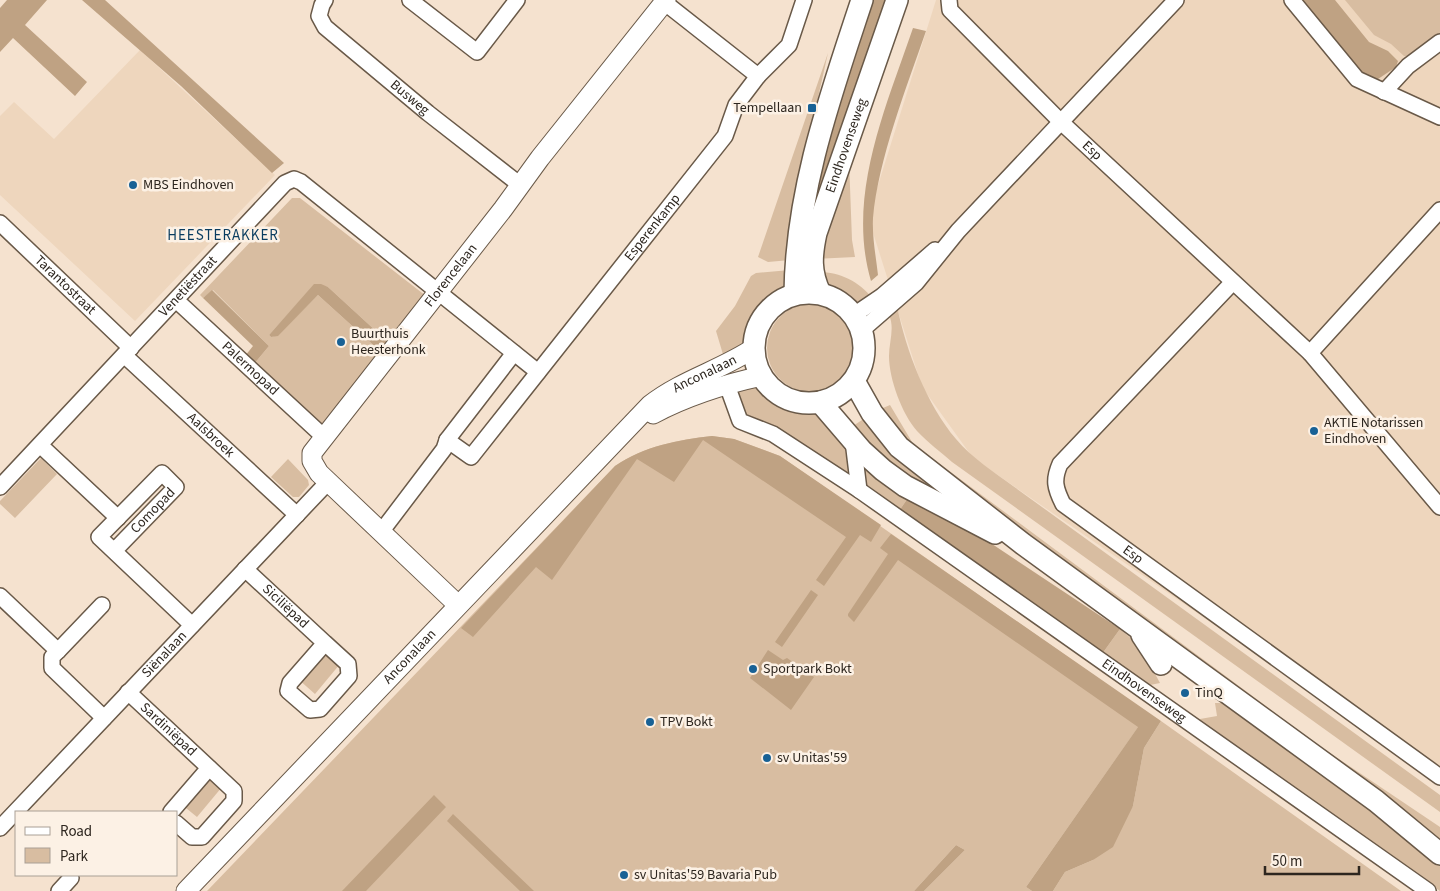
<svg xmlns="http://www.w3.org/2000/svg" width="1440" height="891" viewBox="0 0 1440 891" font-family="'Source Sans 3',sans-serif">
<rect width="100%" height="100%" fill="#f5e2cf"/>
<path fill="#eed6bd" d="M936,0H1440V781L973,458L922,387L868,217Z
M140,50L275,175L135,321L0,195V116L14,102L54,139Z"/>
<path fill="#d8bda1" d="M1345,0H1440V33L1410,56H1404L1391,44L1374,35Z
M828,53L808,142L790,260L768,262L758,257Z
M849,160L852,240L855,257L814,259Z
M292,198H300L426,296L389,343L328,287L314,285L269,335L271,337L278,335L318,295L381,352L322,427L254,364L269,346L213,290L203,298L200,295Z
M790,270L789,290C766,301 750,320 748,345L725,361L716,331L735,306L751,276L756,273Z
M819,272C840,272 860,282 872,298L864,304C842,302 829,290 819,272Z
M767 348a44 44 0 1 1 88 0a44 44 0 1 1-88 0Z
M897,306C906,351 927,405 956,439C972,458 994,472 1013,486L1440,795V812L952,462C941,452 927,442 917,431C902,414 889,379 889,356C889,342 895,328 889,315Z
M756,384C768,391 777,401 791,406C800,409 809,408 818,412L910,495L899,511L777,428L745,414L736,392Z
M890,405L912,442L900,439L876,411Z
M868,416L987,520L898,475L850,428Z
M712,436L734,439L780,456L1148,713L1026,887L1032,891H924L965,850L956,845L914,891H207L615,466C644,446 678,440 712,436Z
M913,447L921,450L1321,747L1440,827V842L931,466Z
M41,458L57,474L15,518L0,504V501Z
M288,459L308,480L309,485L299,497H293L271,477Z
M1120,629L1140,646L1160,683L1145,686L1102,654Z
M324,650L340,664L315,694L298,679Z
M1215,703H1230L1237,706L1440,863V891L1201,725L1200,719L1217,716Z
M1161,721L1401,891H1053L1065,872L1093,860L1133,806L1144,748Z
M207,774L222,787L197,817L181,804Z"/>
<path fill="#bfa283" d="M7,0H47L25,25L87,82L75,96L13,38L0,52V8Z
M82,0H105L284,163L272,173L181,86Z
M866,0H889L809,232H801Z
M1298,0H1335L1369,42L1388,51L1398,61L1396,67L1378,79L1360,77Z
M913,28L926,31C907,86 878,160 873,218C872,237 876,257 878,275L871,281C846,196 886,107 913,28Z
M314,284H321L328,287L389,343L381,352L318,295L278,336L271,337L269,335Z
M212,290L269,346L254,364L245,356L253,346L203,298Z
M712,436L734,439L780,456L881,525L871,542L860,535L824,586L816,580L846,537L703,440L674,482L637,459L552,580L536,567L473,637L461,628L615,466C644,446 678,440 712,436Z
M910,495L968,528L1120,629L1102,654L899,511Z
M891,534L1161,721L1144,748L1133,806L1113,847L1093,860L1065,872L1053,891H1032L1026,887L1138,727L898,560L854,622L848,616V614L888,554L880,548Z
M811,590L818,595L782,647L775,642Z
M768,650L783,660L787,658L814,677L791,710L750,678Z
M434,795L446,807L366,891H342Z
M453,814L534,891H520L447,821Z
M956,845L965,850L924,891H914Z"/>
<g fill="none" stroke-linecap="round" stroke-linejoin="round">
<g stroke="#695948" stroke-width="18">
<g id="minor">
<path id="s1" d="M325,0L322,5L319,16L325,27L428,113L519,184"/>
<path d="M410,0L477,52L517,0"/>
<path id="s2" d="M949,0L950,10L1061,122L1310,353L1440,507"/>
<path d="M1292,0L1357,79L1440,117"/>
<path d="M664,2L758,76L789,45L804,0"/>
<path d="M1384,92L1408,66L1440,42"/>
<path id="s3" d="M0,223L131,348"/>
<path id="s4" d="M1232,283L1060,464C1053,480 1055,488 1063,504L1440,777"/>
<path id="s5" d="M176,300L324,437"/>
<path d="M854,315L882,296L935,250"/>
<path d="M862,330L916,283L958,231L1176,0"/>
<path d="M1310,353L1440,210"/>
<path id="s6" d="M124,355L297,515"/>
<path id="s7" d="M727,385L740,421L773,434L859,490L1428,891"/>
<path id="s8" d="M447,440L471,457L725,136L736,105L758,76"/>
<path d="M853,441L859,490"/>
<path d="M40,445L118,518"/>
<path id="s9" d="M0,487L285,183L294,179L301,182L538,372"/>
<path d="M381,532L444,449L447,440L514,353"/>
<path id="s10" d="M114,551L176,487L162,473L99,537L192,625"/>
<path id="s11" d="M245,569L325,643L290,683L288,691L310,710L320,709L349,676L348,664L325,643"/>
<path d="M0,596L58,651L52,657V668L104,718"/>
<path d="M58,651L102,605"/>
<path id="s12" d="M128,692L234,791V801L202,837H192L176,823"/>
<path d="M171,812L209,768"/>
<path id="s13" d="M0,828L328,482"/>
<path d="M59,891L71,878"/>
</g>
</g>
<g stroke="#695948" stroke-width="21">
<g id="tertiary">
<path d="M653,414C687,396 725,384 762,376"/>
<path id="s14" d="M458,605L319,473L312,461V453L503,209L540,158L666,0"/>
<path id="s15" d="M186,891L650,405C682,380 721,370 754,348"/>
</g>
</g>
<g stroke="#695948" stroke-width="24">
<g id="secondary">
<circle cx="809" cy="348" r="55"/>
<path id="s16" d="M820,293C810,272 811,256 816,233L897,0"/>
<path d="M795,294C796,191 830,97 862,0"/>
<path d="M854,381L872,413L899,447L1023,544L1376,801L1440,854"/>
<path d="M820,402L862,451L883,470L905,486L995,533"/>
<path d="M1142,635L1161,664"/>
</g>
</g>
<use href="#minor" stroke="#fff" stroke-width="15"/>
<use href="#tertiary" stroke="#fff" stroke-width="19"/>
<use href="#secondary" stroke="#fff" stroke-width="21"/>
</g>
<g fill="#186195" stroke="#fcf1e5" stroke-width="2">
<rect x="807" y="103" width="10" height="10" rx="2.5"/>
<circle cx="133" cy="185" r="5"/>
<circle cx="341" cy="342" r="5"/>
<circle cx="1314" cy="431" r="5"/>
<circle cx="753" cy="669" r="5"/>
<circle cx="1185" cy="693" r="5"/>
<circle cx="650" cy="722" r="5"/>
<circle cx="767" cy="758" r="5"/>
<circle cx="624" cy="875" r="5"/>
</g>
<g text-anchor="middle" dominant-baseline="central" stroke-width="5" stroke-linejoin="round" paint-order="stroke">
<g font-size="14" fill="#2d261f" stroke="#fcf1e5">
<text stroke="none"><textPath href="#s1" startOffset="140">Busweg</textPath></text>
<text stroke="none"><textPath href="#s16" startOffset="154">Eindhovenseweg</textPath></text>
<text stroke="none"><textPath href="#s2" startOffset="210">Esp</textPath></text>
<text stroke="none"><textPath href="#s8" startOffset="322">Esperenkamp</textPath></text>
<text stroke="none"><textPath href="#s14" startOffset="439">Florencelaan</textPath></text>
<text stroke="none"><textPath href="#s3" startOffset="90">Tarantostraat</textPath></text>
<text stroke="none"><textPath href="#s9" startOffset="275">Venetiëstraat</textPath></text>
<text stroke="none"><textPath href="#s5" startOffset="101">Palermopad</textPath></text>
<text stroke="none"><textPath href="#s15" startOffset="735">Anconalaan</textPath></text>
<text stroke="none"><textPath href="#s6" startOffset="118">Aalsbroek</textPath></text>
<text stroke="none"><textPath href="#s10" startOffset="56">Comopad</textPath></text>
<text stroke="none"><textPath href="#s4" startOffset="378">Esp</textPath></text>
<text stroke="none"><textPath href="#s11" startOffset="55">Siciliëpad</textPath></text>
<text stroke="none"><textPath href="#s13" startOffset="239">Siënalaan</textPath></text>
<text stroke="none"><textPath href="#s15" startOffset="324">Anconalaan</textPath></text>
<text stroke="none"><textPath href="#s7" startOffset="525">Eindhovenseweg</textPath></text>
<text stroke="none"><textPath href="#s12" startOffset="55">Sardiniëpad</textPath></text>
</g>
<g font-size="14" fill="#2d261f" stroke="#fcf1e5" text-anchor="start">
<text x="802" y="108" text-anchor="end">Tempellaan</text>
<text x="143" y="185">MBS Eindhoven</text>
<text x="351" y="334">Buurthuis<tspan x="351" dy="16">Heesterhonk</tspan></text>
<text x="1324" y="423">AKTIE Notarissen<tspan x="1324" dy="16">Eindhoven</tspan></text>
<text x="763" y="669">Sportpark Bokt</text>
<text x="1195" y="693">TinQ</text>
<text x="660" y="722">TPV Bokt</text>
<text x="777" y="758">sv Unitas'59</text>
<text x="634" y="875">sv Unitas'59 Bavaria Pub</text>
</g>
<g font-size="15" letter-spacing="1" fill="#093c5f" stroke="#fcf1e5">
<text x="223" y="235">HEESTERAKKER</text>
</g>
</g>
<rect x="15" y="811" width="162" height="65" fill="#fcf1e5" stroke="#a9a096"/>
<rect x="25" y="827" width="25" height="8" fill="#ffffff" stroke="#a9a096"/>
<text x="60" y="836" font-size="15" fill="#2d261f">Road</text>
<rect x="25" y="848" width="25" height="15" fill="#d8bda1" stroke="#a9a096"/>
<text x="60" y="861" font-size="15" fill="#2d261f">Park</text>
<path d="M1265 866v8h94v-8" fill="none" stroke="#2d261f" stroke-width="2.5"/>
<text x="1272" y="866" font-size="15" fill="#2d261f" stroke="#fcf1e5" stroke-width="4" paint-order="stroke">50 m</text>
</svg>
